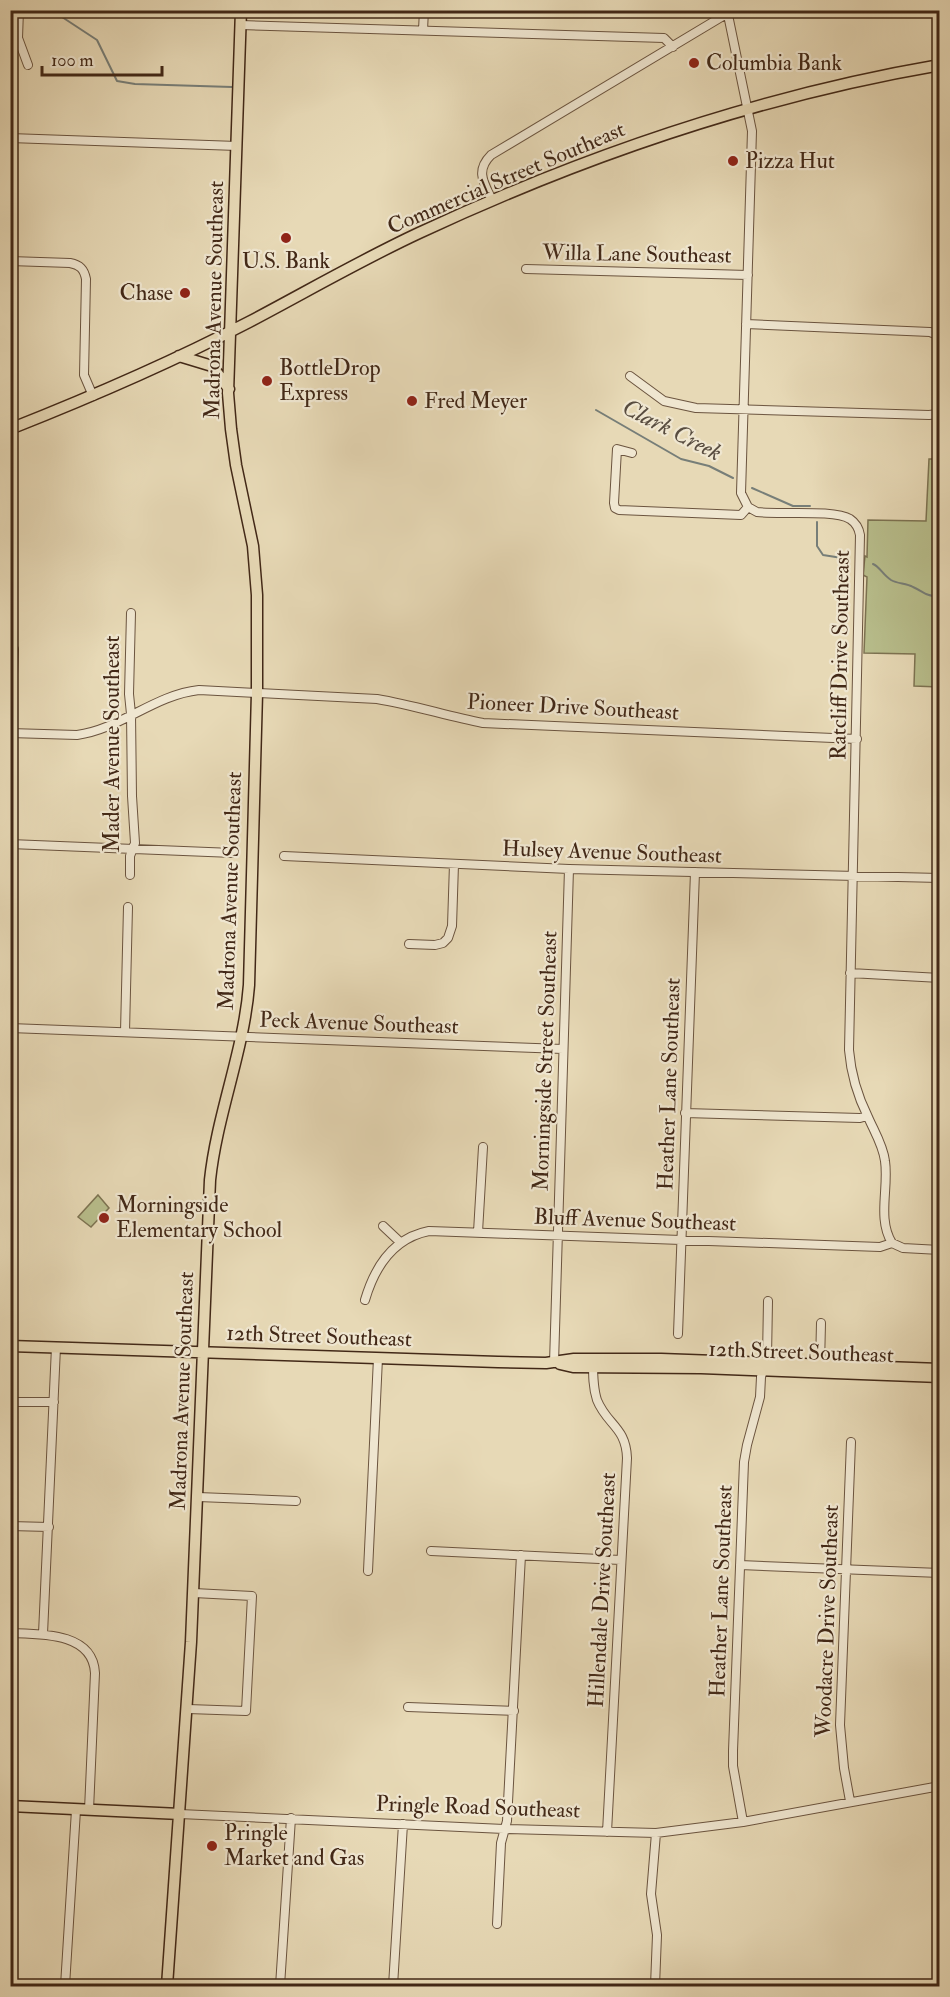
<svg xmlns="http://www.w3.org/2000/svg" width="950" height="1997" viewBox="0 0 950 1997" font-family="'IM FELL Double Pica',serif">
<rect width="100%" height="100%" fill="#e7d9b6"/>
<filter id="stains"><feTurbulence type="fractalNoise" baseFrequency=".00333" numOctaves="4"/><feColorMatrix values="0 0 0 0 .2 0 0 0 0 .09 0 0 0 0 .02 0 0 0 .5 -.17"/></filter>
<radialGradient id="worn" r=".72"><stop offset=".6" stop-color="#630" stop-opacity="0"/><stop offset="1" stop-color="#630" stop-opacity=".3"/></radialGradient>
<path fill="#b8be8c" stroke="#7d7352" stroke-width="1.5" d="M929,459H940L939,687L914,686L915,654L864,653L867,577L863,575L865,556L867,557L868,520L926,521Z
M98,1195L109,1208L91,1227L78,1217Z"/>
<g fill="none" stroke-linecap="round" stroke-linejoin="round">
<path stroke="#777e78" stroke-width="2" d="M60,10L62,17L97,40L117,81L135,84L232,87
M596,410L681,459L709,466L733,478
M752,488L793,506H810
M817,522V546L823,555L842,558
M873,564C880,567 883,575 891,580C898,584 906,583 913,587C926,593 923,595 940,597"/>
<g stroke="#6b543f" stroke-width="10">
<path id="minor" d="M19,10L18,38L28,65
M727,10L752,131L741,493L748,507L757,512C779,515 834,509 850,519C856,523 859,529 860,535L849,1050C851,1074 857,1095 868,1117C874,1131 883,1145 885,1161C889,1188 877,1219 892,1243
M241,25L664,38L673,47
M423,30L424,10
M10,138L237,146
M492,200C484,183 475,171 491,155L733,10
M10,261L70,263C80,265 84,269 86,279L84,375L93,396
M526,269L748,275
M746,324L930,332L940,336
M630,376L664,401L696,408L929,415L937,414L940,411
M632,453L617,449L614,503L615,508L619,510L741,515L748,507
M10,733L77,735C121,729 154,695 199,690L377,699C413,705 447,716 483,723L857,739
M10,751L14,649
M10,844L233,853
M284,856L569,869L940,878
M130,875V856L135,843L132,796L131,714L129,694L131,613
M409,944L435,945L443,943L448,938L452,926L454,864
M850,973L940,978
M10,1028L563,1049
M125,1032L128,907
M685,1113L860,1118L867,1116
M383,1226L400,1242
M478,1232L483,1147
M365,1300C375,1266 393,1238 429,1231L880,1247L892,1243L903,1248L940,1250
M678,1334L695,872
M593,1362C593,1375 593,1388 597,1400C607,1425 626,1427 627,1458L607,1832
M554,1363L569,869
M820,1365L821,1323
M10,1402H54
M198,1497L296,1501
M10,1526L49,1527
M431,1551L621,1560
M740,1565L940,1573
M368,1571L378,1358
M10,1633C40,1634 93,1632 95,1673L89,1810
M43,1634L56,1347
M408,1707L514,1711
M188,1709L246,1711L252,1596L194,1593
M938,1786L940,1753
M850,1801L844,1768L840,1725L851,1442
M180,1814L504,1829L656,1833L743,1822L940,1786
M743,1822L733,1766V1751L744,1462L747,1445L760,1397L761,1377L767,1357L768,1301
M497,1924L501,1843L507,1821L521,1555
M65,1986L76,1810
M280,1986L291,1818
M393,1986L403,1824
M655,1986L657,1935L651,1894L656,1833"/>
</g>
<g stroke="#422817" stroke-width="13">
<path id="major" d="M179,356L212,366L229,389
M10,429C91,397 172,362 249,322C306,292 361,260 419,233C584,156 759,96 940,65
M10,1346L498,1362L546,1363L574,1359H661L940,1369
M560,1364L573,1367L701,1368L940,1377
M10,1806L180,1814
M167,1986L191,1642L210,1180C217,1114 244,1051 249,985L257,693V595L253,546L236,465L231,429L228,393L241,10"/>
</g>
<use href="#minor" stroke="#efe6d0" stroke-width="8"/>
<use href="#major" stroke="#e7d9b6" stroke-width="10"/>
</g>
<g fill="#8f2418" stroke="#efe6d0" stroke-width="2">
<circle cx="694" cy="63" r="6"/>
<circle cx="733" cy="161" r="6"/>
<circle cx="286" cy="238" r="6"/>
<circle cx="185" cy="293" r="6"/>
<circle cx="267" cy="381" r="6"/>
<circle cx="412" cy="401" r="6"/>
<circle cx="104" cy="1218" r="6"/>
<circle cx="212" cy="1846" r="6"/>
</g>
<g text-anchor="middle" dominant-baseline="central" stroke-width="4.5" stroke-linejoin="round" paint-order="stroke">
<g font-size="22" fill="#422817" stroke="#efe6d0" text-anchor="start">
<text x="706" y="63">Columbia Bank</text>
<text x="745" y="161">Pizza Hut</text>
<text x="286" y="261" text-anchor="middle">U.S. Bank</text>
<text x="173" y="293" text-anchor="end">Chase</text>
<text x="279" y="368">BottleDrop<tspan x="279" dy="25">Express</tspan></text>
<text x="424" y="401">Fred Meyer</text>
<text x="116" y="1205">Morningside<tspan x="116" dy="25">Elementary School</tspan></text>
<text x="224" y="1833">Pringle<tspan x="224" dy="25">Market and Gas</tspan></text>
</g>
<g font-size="22" fill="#422817" stroke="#efe6d0">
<text transform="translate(506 178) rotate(-23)">Commercial Street Southeast</text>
<text transform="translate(637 254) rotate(1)">Willa Lane Southeast</text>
<text transform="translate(214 300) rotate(-89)">Madrona Avenue Southeast</text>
<text transform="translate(840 655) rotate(-89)">Ratcliff Drive Southeast</text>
<text transform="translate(573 707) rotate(3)">Pioneer Drive Southeast</text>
<text transform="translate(112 744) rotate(-90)">Mader Avenue Southeast</text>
<text transform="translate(612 852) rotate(2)">Hulsey Avenue Southeast</text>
<text transform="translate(230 891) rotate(-88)">Madrona Avenue Southeast</text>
<text transform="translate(359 1023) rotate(2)">Peck Avenue Southeast</text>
<text transform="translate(545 1061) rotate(-88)">Morningside Street Southeast</text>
<text transform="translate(669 1084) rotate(-88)">Heather Lane Southeast</text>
<text transform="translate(635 1220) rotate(2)">Bluff Avenue Southeast</text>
<text transform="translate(319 1336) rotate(2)">12th Street Southeast</text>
<text transform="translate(801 1352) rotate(2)">12th Street Southeast</text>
<text transform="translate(182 1391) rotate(-88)">Madrona Avenue Southeast</text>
<text transform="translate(602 1590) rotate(-87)">Hillendale Drive Southeast</text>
<text transform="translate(721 1591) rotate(-88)">Heather Lane Southeast</text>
<text transform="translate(827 1621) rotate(-88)">Woodacre Drive Southeast</text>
<text transform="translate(478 1807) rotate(2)">Pringle Road Southeast</text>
</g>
<g font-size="24" font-style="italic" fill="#584c3f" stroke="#efe6d0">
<text transform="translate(672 430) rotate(27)">Clark Creek</text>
</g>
</g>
<rect width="950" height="1997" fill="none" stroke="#e7d9b6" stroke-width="36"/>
<rect x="12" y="12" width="926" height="1973" fill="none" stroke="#422817" stroke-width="3"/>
<rect x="18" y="18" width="914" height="1961" fill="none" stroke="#422817" stroke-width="1.5"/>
<path d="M42 66v9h120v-9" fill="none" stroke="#422817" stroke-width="3"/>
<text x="51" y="66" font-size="18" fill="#422817" stroke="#efe6d0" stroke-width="4.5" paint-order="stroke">100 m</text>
<rect width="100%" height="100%" filter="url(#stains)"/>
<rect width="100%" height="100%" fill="url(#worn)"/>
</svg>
